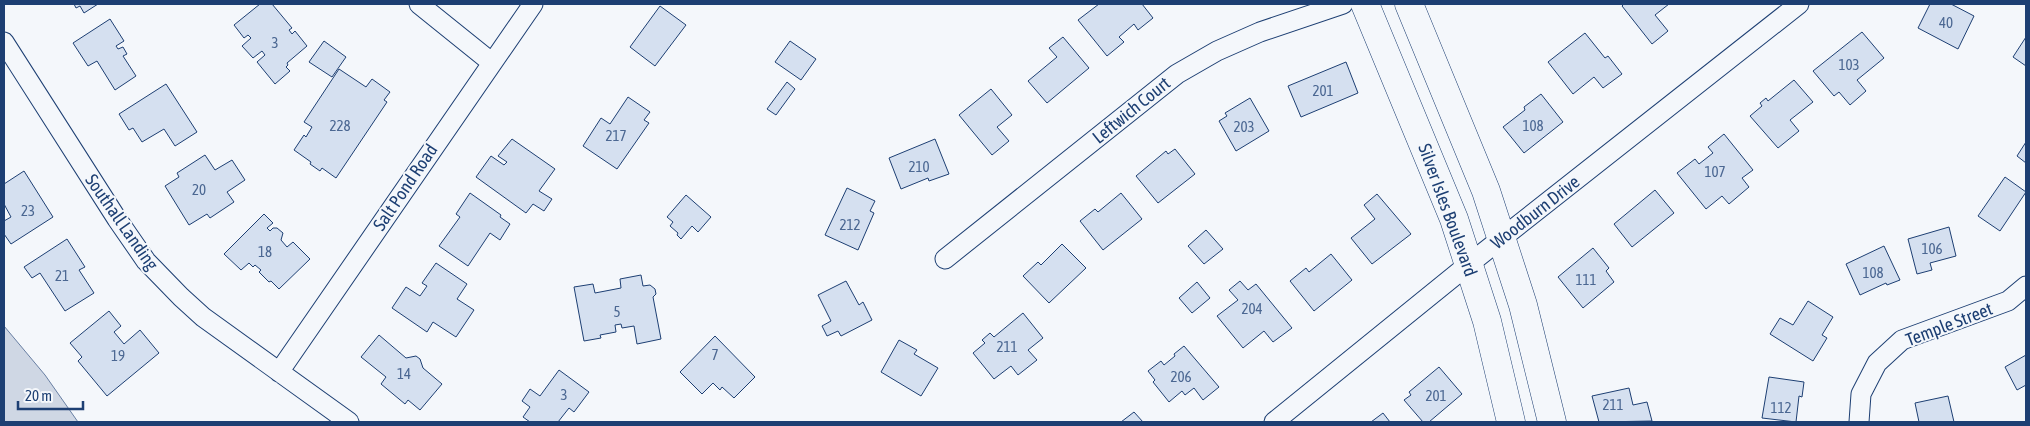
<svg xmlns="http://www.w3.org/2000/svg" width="2030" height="426" viewBox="0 0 2030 426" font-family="'Asap Condensed',sans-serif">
<rect width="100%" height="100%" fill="#f4f7fb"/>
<path fill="#cfd7e4" stroke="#687fa3" d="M4,326L45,375L78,422H4Z"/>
<path fill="#d5e0f0" stroke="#1d3f73" d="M74,4H98L84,13L80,6L76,8Z
M260,4H272L292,28L289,30L292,34L295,31L307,46L287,63L288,65L286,67L290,71L275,84L257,62L265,55L262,51L253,58L242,46L251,38L248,35L244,38L234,25Z
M1099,4H1142L1153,18L1138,30L1134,24L1119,37L1124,42L1107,56L1078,20Z
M1624,4H1669L1655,15L1668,31L1652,44L1622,6Z
M1930,4H1951L1974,16L1958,49L1918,28Z
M660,6L686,25L655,66L630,47Z
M110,19L124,41L116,46L118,49L123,47L127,54L123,56L136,76L115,90L97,61L88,66L73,43Z
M1862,32L1884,58L1857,80L1866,91L1850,105L1839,92L1834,96L1813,71Z
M1585,33L1605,58L1608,56L1622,74L1603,88L1594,77L1573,94L1548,62Z
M1063,37L1089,68L1047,103L1028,81L1057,57L1049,48Z
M2026,37V66L2013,57Z
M324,41L346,57L332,77L309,62Z
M790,41L816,59L801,80L775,62Z
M1346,62L1358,93L1301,117L1288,86Z
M339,69L366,87L372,79L390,92L384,100L387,102L336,178L322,168L320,171L310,164L311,162L294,150L304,135L306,137L312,127L304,122Z
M1794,80L1813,102L1790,120L1799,131L1778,148L1750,116L1762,106L1760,103L1766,98L1768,101Z
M787,82L795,89L776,115L767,109Z
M166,84L197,132L175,146L164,129L142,142L133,128L129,130L119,114Z
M991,89L1012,115L997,127L1009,141L992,155L959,115Z
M1541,94L1563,122L1524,153L1503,127L1525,110L1524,107Z
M628,97L650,112L644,120L649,123L617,169L583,146L601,118L610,124Z
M1250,98L1269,131L1236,151L1219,121L1227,116L1225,113Z
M1724,134L1753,170L1742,178L1749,187L1729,204L1722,196L1706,209L1677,173L1695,159L1699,164L1713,153L1708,147Z
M512,139L555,169L539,191L552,199L544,211L533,204L526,213L476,177L491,156L504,165L507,162L498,156Z
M935,139L949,174L929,181L928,178L901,189L889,158Z
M2026,142V163L2017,156Z
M1175,149L1195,174L1158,203L1136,176L1166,151L1168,154Z
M205,155L215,170L232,160L245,180L227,192L234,202L210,218L207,214L189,225L165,186L179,177L177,173Z
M24,171L53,217L11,244L4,234V221L11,217L4,204V184Z
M2005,177L2026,192L2000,231L1978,216Z
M847,188L875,201L870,211L874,213L858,250L825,235Z
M1655,190L1674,213L1632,247L1614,224Z
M470,193L501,215L500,217L510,224L500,240L490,233L468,266L439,246L460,217L456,214Z
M1121,193L1142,219L1103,250L1080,221L1095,209L1098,212Z
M1377,194L1411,234L1372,264L1351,238L1375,219L1364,205Z
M686,195L711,217L698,232L692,226L681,239L677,235L678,233L670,226L673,222L667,217Z
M264,214L273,223L267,228L270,231L273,228H277L283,233L281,240L287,247L293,242L310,259L279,289L271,281L269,282L259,272L261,270L255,265L253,267L249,263L241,270L224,254Z
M1949,227L1956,256L1930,263L1932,270L1917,274L1908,239Z
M1206,230L1223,249L1204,264L1188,246Z
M67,239L85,267L79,270L94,293L65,311L40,273L32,278L24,267Z
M1062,244L1086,268L1049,303L1023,276L1038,262L1041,265Z
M1884,246L1900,280L1887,285L1886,283L1860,295L1846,264Z
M1593,248L1609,268L1606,271L1614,282L1583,308L1558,277Z
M1331,254L1352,280L1314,311L1290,281L1306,268L1309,272Z
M436,263L467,284L457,299L474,310L456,337L433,322L427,332L392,308L406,287L420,296L427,286L422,283Z
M641,275L643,286L650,285L655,289L656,294L653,297L661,339L637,344L634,326L622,328L621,324L615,325L616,332L600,335L601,338L584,341L574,287L593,284L595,293L621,288L620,279Z
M846,281L859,305L863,302L872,320L841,336L838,331L827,336L822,326L831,321L818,295Z
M1240,281L1248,290L1256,284L1292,328L1273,342L1264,331L1243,348L1217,316L1238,300L1229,290Z
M1197,282L1210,298L1192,313L1179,298Z
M1808,301L1833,317L1822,335L1827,338L1813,361L1770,334L1780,318L1793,325Z
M109,311L121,326L114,332L124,344L140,330L159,353L107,396L78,361L82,357L70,343Z
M1023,313L1043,338L1028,350L1037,360L1018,375L1011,366L994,379L973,353L985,343L982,340L990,333L994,337Z
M379,335L406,358L416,356L420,359L423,368L442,384L420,410L408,400L405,404L381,384L386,377L361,357Z
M715,336L755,377L734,398L722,387L720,390L713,383L702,394L680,372Z
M899,340L917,350L914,354L938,368L921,396L881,372Z
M1184,346L1219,387L1203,400L1194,388L1185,395L1182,391L1169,402L1153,382L1155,380L1148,371L1161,361L1164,365L1175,356L1174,354Z
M2026,355V385L2017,390L2005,367Z
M1439,367L1462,394L1429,422H1423L1404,400L1411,395L1409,392Z
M559,370L589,392L574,412L569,408L558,422H530L523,417L530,407L522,401L530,389L540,396Z
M1769,377L1804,382L1802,397L1799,396L1796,422L1762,418Z
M1629,388L1633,405L1647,402L1652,421L1599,422L1592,396Z
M1948,396L1954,422H1919L1915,403Z
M1134,412L1143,422H1121Z
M1383,413L1390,422H1371Z"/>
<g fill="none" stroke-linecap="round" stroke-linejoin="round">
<g stroke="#1d3f73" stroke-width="21">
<path id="street" d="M419,4L491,62
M4,42L117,219L146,261L181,297L203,317L349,422
M945,259L1177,74L1217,51L1260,32L1343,4
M279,372L533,4
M1274,422L1469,264L1799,4
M1859,422L1861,394L1877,363L1902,340L2008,301L2026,286"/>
</g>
<g stroke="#1d3f73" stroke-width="29">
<path id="secondary" d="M1365,4L1454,219L1487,321L1511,422
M1409,4L1486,191L1523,305L1552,422"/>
</g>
<use href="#street" stroke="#f4f7fb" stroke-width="19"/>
<use href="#secondary" stroke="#f4f7fb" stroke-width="28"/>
</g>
<g text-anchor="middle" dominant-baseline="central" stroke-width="4" stroke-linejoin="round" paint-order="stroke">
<g font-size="15" fill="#4b6792">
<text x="1946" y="22">40</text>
<text x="275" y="42">3</text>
<text x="1849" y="64">103</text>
<text x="1323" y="90">201</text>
<text x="340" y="125">228</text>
<text x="1533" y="125">108</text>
<text x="1244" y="126">203</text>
<text x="616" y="135">217</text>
<text x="919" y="166">210</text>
<text x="1715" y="171">107</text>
<text x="199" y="189">20</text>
<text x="28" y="210">23</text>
<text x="850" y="224">212</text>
<text x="1932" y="248">106</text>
<text x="265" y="251">18</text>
<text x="1873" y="272">108</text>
<text x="62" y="275">21</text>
<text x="1586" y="279">111</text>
<text x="1252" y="308">204</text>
<text x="617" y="311">5</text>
<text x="1007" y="346">211</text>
<text x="715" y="354">7</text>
<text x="118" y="355">19</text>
<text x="404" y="373">14</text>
<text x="1181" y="376">206</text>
<text x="564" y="394">3</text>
<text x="1436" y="395">201</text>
<text x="1613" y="404">211</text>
<text x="1781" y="407">112</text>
</g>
<g font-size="18" fill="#1d3f73" stroke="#f4f7fb">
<text transform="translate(1131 110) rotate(-39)">Leftwich Court</text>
<text transform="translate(405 187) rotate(-56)">Salt Pond Road</text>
<text transform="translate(1448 210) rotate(70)">Silver Isles Boulevard</text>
<text transform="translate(1535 212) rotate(-38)">Woodburn Drive</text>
<text transform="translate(122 222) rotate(55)">Southall Landing</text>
<text transform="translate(1949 324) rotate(-21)">Temple Street</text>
</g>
</g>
<rect width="2030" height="426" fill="none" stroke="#1d3f73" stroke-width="10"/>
<path d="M18 401v8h65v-8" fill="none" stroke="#1d3f73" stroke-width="2.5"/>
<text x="25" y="401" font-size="15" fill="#1d3f73" stroke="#f4f7fb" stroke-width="4" paint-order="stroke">20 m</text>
</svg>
